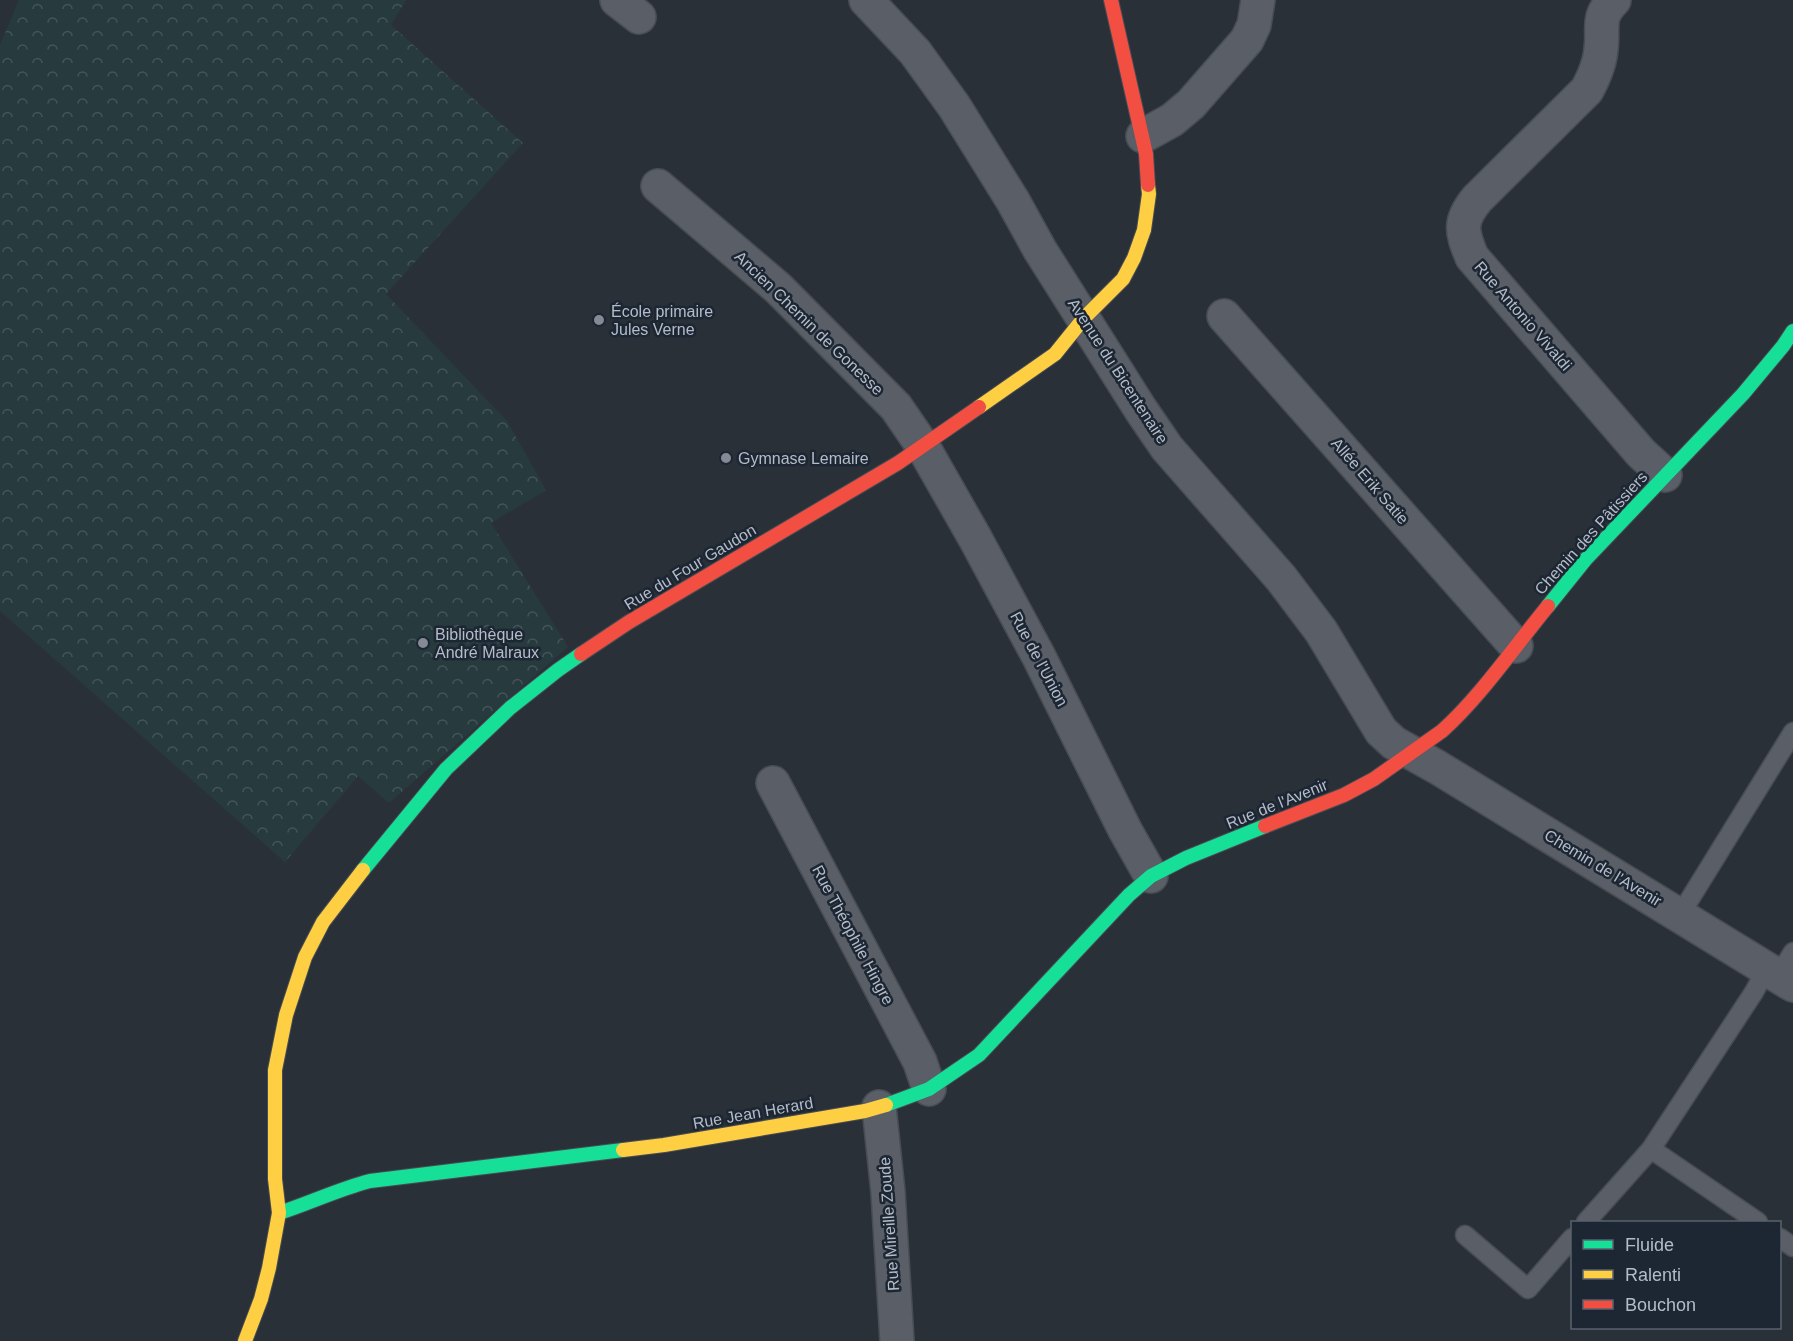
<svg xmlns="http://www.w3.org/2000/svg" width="1793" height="1341" viewBox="0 0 1793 1341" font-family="Arial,sans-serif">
<defs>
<pattern id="park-crowns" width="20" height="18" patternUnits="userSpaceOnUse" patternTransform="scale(1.5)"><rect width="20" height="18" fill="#273a3e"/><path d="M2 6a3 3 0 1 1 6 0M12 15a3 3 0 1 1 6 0" fill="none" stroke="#445559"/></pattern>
</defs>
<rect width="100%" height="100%" fill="#2a3038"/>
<path fill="url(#park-crowns)" d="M19,0H406L391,25L523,143L386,294L507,421L546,490L491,523L568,647L389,803L358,776L285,862L0,611V45Z"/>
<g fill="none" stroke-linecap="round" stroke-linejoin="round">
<g stroke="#484c53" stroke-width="21">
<path id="lane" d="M1680,915L1793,732
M1778,976L1793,952
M1651,1149L1758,1222
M1586,1222L1651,1149L1754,992L1767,968
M1465,1235L1528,1289L1572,1238
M1780,1238L1793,1247"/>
</g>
<g stroke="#484c53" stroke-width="36">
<path id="street" d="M617,0L639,17
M866,0L915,52L954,106L1013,201L1040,250L1141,410L1167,448L1281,578L1321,631L1381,731L1394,743L1437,767L1793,985
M1614,0C1596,18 1604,27 1601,49C1600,64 1594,77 1587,90L1477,199C1459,221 1461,231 1472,257L1641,453L1665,475
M1143,136L1172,120L1191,104L1247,40L1254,25L1258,0
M658,186L778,288L896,407L922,445L975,538L1039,657L1125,830L1151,876
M1224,316L1516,646
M773,783L920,1062L929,1089
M879,1107L888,1192L897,1341"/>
</g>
<g stroke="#484c53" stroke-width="16">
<path id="fast" d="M1548,606L1585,560L1743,394L1783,346L1793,331
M363,870L446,769L510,708L558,670L581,654
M886,1105L929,1089L979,1055L1129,895L1151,876L1186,858L1265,826
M279,1213C310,1203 339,1189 370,1181L623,1150"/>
</g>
<g stroke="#484c53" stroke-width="16">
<path id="slow" d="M979,407L1055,354L1084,318L1123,279L1134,258L1144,230L1149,194L1148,185
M623,1150L664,1145L865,1111L886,1105
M245,1341L261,1299L269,1268L279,1213L275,1179V1070L286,1015L305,957L323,922L363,870"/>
</g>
<g stroke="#484c53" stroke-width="16">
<path id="jam" d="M1111,0L1146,154L1148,185
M581,654L629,622L898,463L979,407
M1265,826L1344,795L1374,779L1442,731C1480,697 1515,646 1548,606"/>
</g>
<use href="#lane" stroke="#5a5e66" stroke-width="18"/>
<use href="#street" stroke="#5a5e66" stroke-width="33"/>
<use href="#fast" stroke="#16e098" stroke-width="14"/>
<use href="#slow" stroke="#ffcf43" stroke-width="14"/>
<use href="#jam" stroke="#f24e42" stroke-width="14"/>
</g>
<g fill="#848b96" stroke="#1d2633" stroke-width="2">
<circle cx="599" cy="320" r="6"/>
<circle cx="726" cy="458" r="6"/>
<circle cx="423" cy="643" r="6"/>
</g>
<g text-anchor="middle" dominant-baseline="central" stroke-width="5" stroke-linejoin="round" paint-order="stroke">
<g font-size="16" fill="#b4bcc9" stroke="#1d2633" text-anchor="start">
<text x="611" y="311">École primaire<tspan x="611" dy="18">Jules Verne</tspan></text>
<text x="738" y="458">Gymnase Lemaire</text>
<text x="435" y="634">Bibliothèque<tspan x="435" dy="18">André Malraux</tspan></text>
</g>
<g font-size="16" fill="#b4bcc9" stroke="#1d2633">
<text transform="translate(1523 316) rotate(49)">Rue Antonio Vivaldi</text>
<text transform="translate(809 323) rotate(44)">Ancien Chemin de Gonesse</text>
<text transform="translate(1118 371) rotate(57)">Avenue du Bicentenaire</text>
<text transform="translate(1370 481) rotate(49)">Allée Erik Satie</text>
<text transform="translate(1591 533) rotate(-48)">Chemin des Pâtissiers</text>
<text transform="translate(690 567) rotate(-31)">Rue du Four Gaudon</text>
<text transform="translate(1039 659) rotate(62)">Rue de l'Union</text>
<text transform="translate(1277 804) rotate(-22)">Rue de l'Avenir</text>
<text transform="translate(1603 868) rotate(31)">Chemin de l'Avenir</text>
<text transform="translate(853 935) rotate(62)">Rue Théophile Hingre</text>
<text transform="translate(753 1113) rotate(-10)">Rue Jean Herard</text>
<text transform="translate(889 1224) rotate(-94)">Rue Mireille Zoude</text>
</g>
</g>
<rect x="1571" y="1221" width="210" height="108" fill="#1d2633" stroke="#59626f" stroke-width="1.5"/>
<rect x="1583" y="1240" width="30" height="9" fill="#16e098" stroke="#59626f" stroke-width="1.5"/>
<text x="1625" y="1251" font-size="18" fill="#b4bcc9">Fluide</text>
<rect x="1583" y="1270" width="30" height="9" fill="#ffcf43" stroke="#59626f" stroke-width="1.5"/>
<text x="1625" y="1281" font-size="18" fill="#b4bcc9">Ralenti</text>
<rect x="1583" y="1300" width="30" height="9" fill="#f24e42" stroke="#59626f" stroke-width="1.5"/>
<text x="1625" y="1311" font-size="18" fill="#b4bcc9">Bouchon</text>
</svg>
